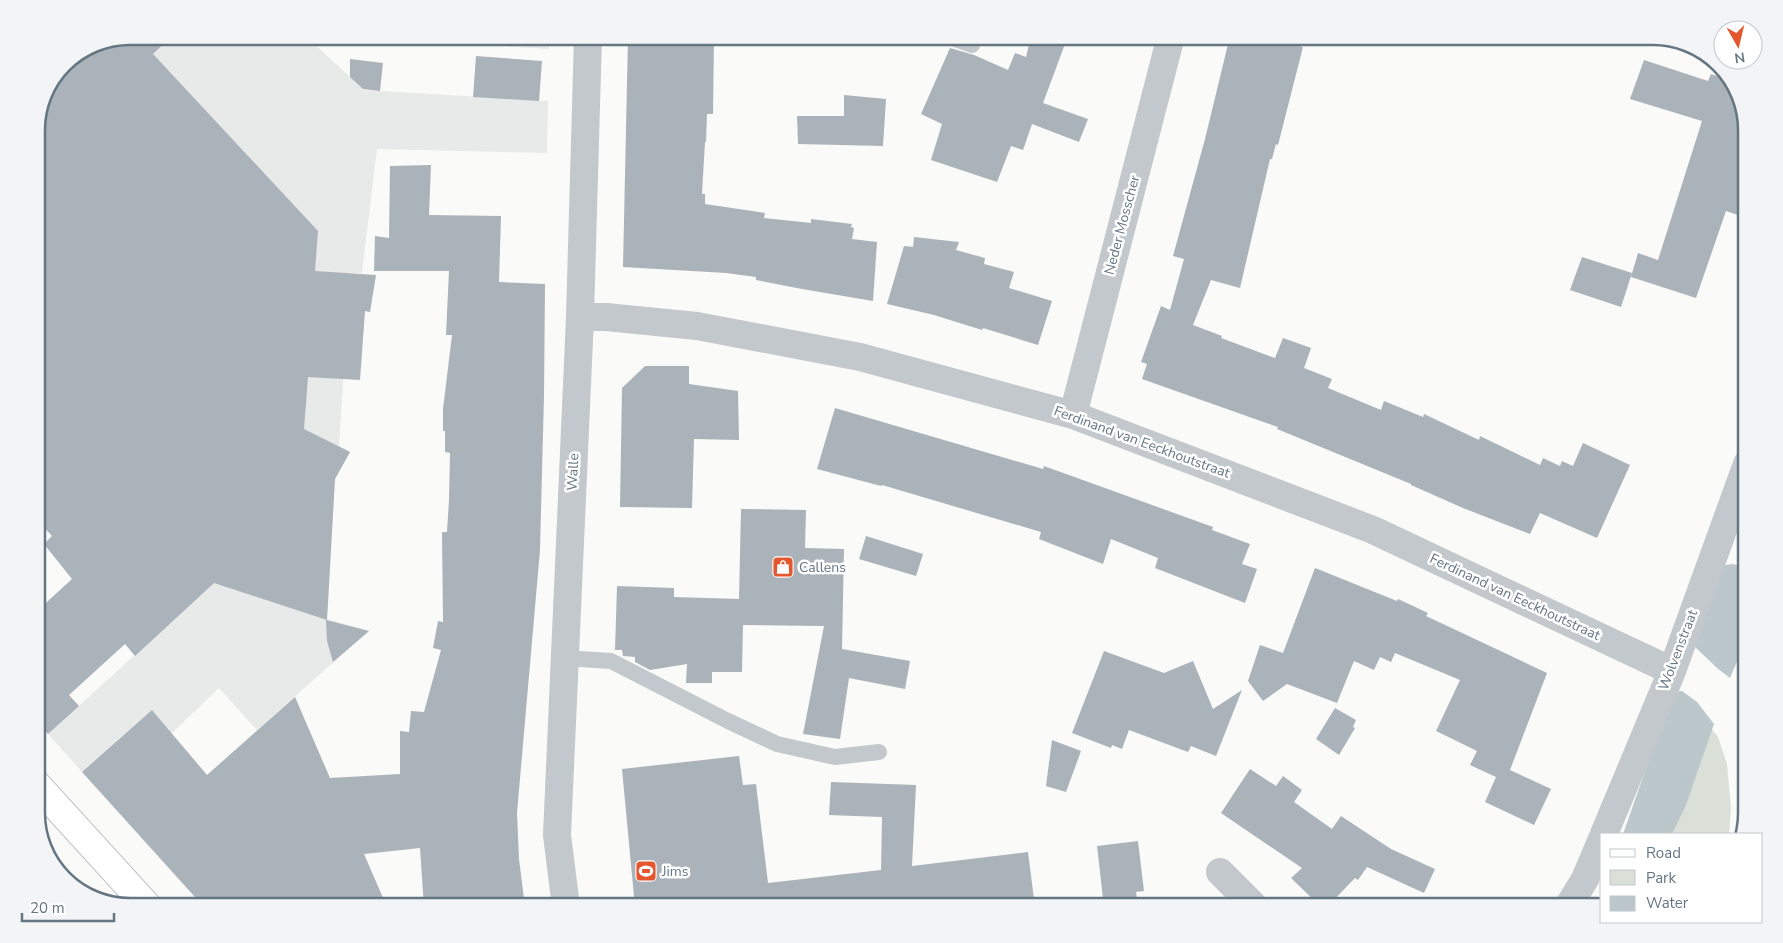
<svg xmlns="http://www.w3.org/2000/svg" width="1783" height="943" viewBox="0 0 1783 943" font-family="'Nunito Sans',sans-serif">
<rect width="100%" height="100%" fill="#fafaf8"/>
<path fill="#e8e9e9" d="M130,36H306L364,90L548,101L547,153L377,149L362,273H350L339,446L350,452L335,479L327,619L369,631L257,730L219,688L172,733L152,710L82,772L48,734L147,644L36,124L64,64L95,43Z
M337,36H549V49Z"/>
<path fill="#dadfd7" d="M1694,707L1718,737L1727,764L1731,809L1729,834H1623Z"/>
<path fill="#bbc7cb" d="M1732,564L1747,567V638L1730,678L1717,668L1693,645L1721,566Z
M1682,691L1697,702L1714,724L1686,805L1672,834H1623L1673,692Z"/>
<path fill="#aab3b9" d="M130,36H172L153,54L318,231L315,271L376,275L370,312L365,311L360,380L308,377L304,429L350,452L335,479L327,620L214,583L135,656L125,644L69,695L79,706L48,734L36,722V612L72,579L44,544L52,536L36,519V124L64,64L95,43Z
M628,36H714L713,114H707L706,142H705L702,194H705V204L765,213L764,218L811,223V219L852,224L851,227L854,228L852,239L877,242L873,301L802,289L756,280V277L726,273L623,267Z
M1031,36H1068L1043,103L1088,119L1079,142L1032,124L1023,150L1011,146L997,182L931,160L942,124L921,114L950,48L974,55L1008,70L1015,53L1026,57Z
M1230,36H1291L1289,43L1303,47L1278,145L1276,144L1272,159H1270L1240,288L1211,280L1193,325L1222,336L1221,338L1275,358L1283,338L1311,348L1304,368L1332,379L1328,388L1381,410L1384,401L1423,417L1424,414L1479,440L1480,436L1540,465L1543,458L1560,466L1562,461L1573,466L1583,443L1630,465L1597,538L1540,513L1530,534L1463,508L1411,485V484L1277,429L1278,427L1142,379L1147,364L1141,362L1161,306L1170,310L1184,259L1173,256L1205,139Z
M476,56L542,61L539,101L473,97Z
M350,59L383,63L380,91L363,89L350,77Z
M1644,60L1708,81L1711,74L1732,81L1747,124V218L1726,211L1696,298L1631,277L1638,253L1658,260L1702,121L1630,99Z
M844,95L886,99L883,146L798,144L797,116H844Z
M431,165L429,215L501,216L499,282L545,284L544,396L540,550L517,813L519,859L525,907H424L420,848L364,854L387,907H204L82,772L152,710L207,775L295,697L330,778L400,774V731L409,732L411,711L424,712L441,650L433,648L438,621L443,622L442,532H447L449,500L450,453L445,452V431H443V409L452,335H446L449,271H374L375,236L389,238L390,166Z
M914,237L959,242L956,250L985,258L984,264L1014,272L1009,288L1052,301L1038,345L983,328L982,330L934,315L887,304L904,246L913,247Z
M1582,257L1632,273L1621,307L1570,290Z
M645,366H689V384L738,391L739,440L694,439L692,508L620,507L622,388Z
M835,408L1043,469L1044,466L1213,527L1212,530L1250,544L1242,564L1257,569L1245,603L1155,568L1158,558L1111,539L1103,564L1039,539L1041,532L882,485L881,486L817,469Z
M741,509L806,510L805,548L844,549L842,649L910,661L905,689L849,678L840,739L803,734L824,626L743,625L742,672H712V683H686L687,664L650,670L635,662V657L623,656L622,650H615L617,586L674,588V597L739,599Z
M866,536L923,554L916,576L859,559Z
M1315,568L1397,601L1398,599L1428,613L1426,616L1547,673L1510,770L1551,789L1534,825L1485,802L1496,777L1470,765L1477,751L1436,731L1460,680L1395,653L1391,662L1380,657L1374,670L1354,661L1337,703L1287,684L1263,701L1248,681L1260,645L1283,653Z
M326,620L369,631L333,662L327,641Z
M1104,651L1164,673L1193,661L1213,709L1242,690L1216,756L1191,746L1188,752L1129,730L1122,749L1112,745L1111,748L1072,733Z
M1335,708L1356,720L1353,727L1355,728L1339,755L1316,739Z
M1052,740L1081,751L1066,792L1046,786Z
M739,756L743,785L756,784L768,883L881,870L882,817L829,815L831,782L916,785L912,866L1028,852L1035,907H635L622,769Z
M1250,769L1276,786L1283,776L1302,790L1294,802L1332,829L1341,816L1391,849L1435,869L1424,893L1367,867L1358,880L1355,878L1327,907H1321L1291,878L1302,868L1221,813Z
M1138,841L1144,891L1136,892L1138,907H1104L1097,846Z"/>
<g fill="none" stroke-linecap="round" stroke-linejoin="round">
<g stroke="#b5babe" stroke-width="30">
<path id="primary" d="M36,784L148,907"/>
</g>
<path stroke="#c3c8cc" stroke-width="16" d="M947,36L972,45
M564,658L611,661L728,721L777,744L835,757L879,752"/>
<path stroke="#c3c8cc" stroke-width="28" d="M580,317H606L697,326L860,357L1073,415L1373,530L1672,671
M1073,415L1171,36
M1604,834L1672,671L1747,464
M1220,872L1255,907
M566,907L557,835L580,317L588,36
M1568,907L1585,879L1602,839"/>
<use href="#primary" stroke="#fff" stroke-width="28"/>
</g>
<defs>
<g id="shop-square" transform="scale(1.125)"><rect x="-9" y="-9" width="18" height="18" rx="4" fill="#e4572e" stroke="#fff"/><path d="M-5-2.5h2.3a2.7 3.5 0 0 1 5.4 0H5L5.5 6h-11ZM-1.5-2.5h3a1.5 2.3 0 0 0-3 0Z" fill="#fff"/></g>
<g id="stadium-square" transform="scale(1.125)"><rect x="-9" y="-9" width="18" height="18" rx="4" fill="#e4572e" stroke="#fff"/><path d="M0-5a6.5 5 0 1 0 0 10a6.5 5 0 1 0 0-10ZM-3.5-1.8h7v3.6h-7Z" fill="#fff"/></g>
</defs>
<g fill-rule="evenodd">
<use href="#shop-square" x="783" y="567"/>
<use href="#stadium-square" x="646" y="871"/>
</g>
<g text-anchor="middle" dominant-baseline="central" stroke-width="5" stroke-linejoin="round" paint-order="stroke">
<g font-size="14" fill="#657683" stroke="#fff">
<text transform="translate(1122 225) rotate(-75)">Neder Mosscher</text>
<text transform="translate(1142 442) rotate(20)">Ferdinand van Eeckhoutstraat</text>
<text transform="translate(573 472) rotate(-87)">Walle</text>
<text transform="translate(1515 597) rotate(25)">Ferdinand van Eeckhoutstraat</text>
<text transform="translate(1678 650) rotate(-69)">Wolvenstraat</text>
</g>
<g font-size="14" fill="#657683" stroke="#fff" text-anchor="start">
<text x="799" y="567">Callens</text>
<text x="662" y="871">Jims</text>
</g>
</g>
<path d="M0 0H1783V943H0ZM130 45H1653A85 85 0 0 1 1738 130V813A85 85 0 0 1 1653 898H130A85 85 0 0 1 45 813V130A85 85 0 0 1 130 45Z" fill="#f3f4f5" fill-rule="evenodd"/>
<path fill="none" stroke="#657683" stroke-width="2.5" d="M130 45H1653A85 85 0 0 1 1738 130V813A85 85 0 0 1 1653 898H130A85 85 0 0 1 45 813V130A85 85 0 0 1 130 45Z"/>
<rect x="1600" y="833" width="162" height="90" fill="#ffffff" stroke="#c1c8cd"/>
<rect x="1610" y="849" width="25" height="8" fill="#ffffff" stroke="#c1c8cd"/>
<text x="1646" y="858" font-size="15" fill="#657683">Road</text>
<rect x="1610" y="870" width="25" height="15" fill="#dadfd7" stroke="#c1c8cd"/>
<text x="1646" y="883" font-size="15" fill="#657683">Park</text>
<rect x="1610" y="896" width="25" height="15" fill="#bbc7cb" stroke="#c1c8cd"/>
<text x="1646" y="908" font-size="15" fill="#657683">Water</text>
<g transform="translate(1738 45) rotate(172)"><circle r="24" fill="#ffffff" stroke="#c1c8cd"/>
<path d="M0-4L9 19L0 12L-9 19Z" fill="#e4572e"/>
<text y="-8" font-size="14" font-weight="bold" text-anchor="middle" fill="#657683">N</text>
</g>
<path d="M22 913v8h92v-8" fill="none" stroke="#657683" stroke-width="2.5"/>
<text x="30" y="913" font-size="15" fill="#657683" stroke="#ffffff" stroke-width="4" paint-order="stroke">20 m</text>
</svg>
